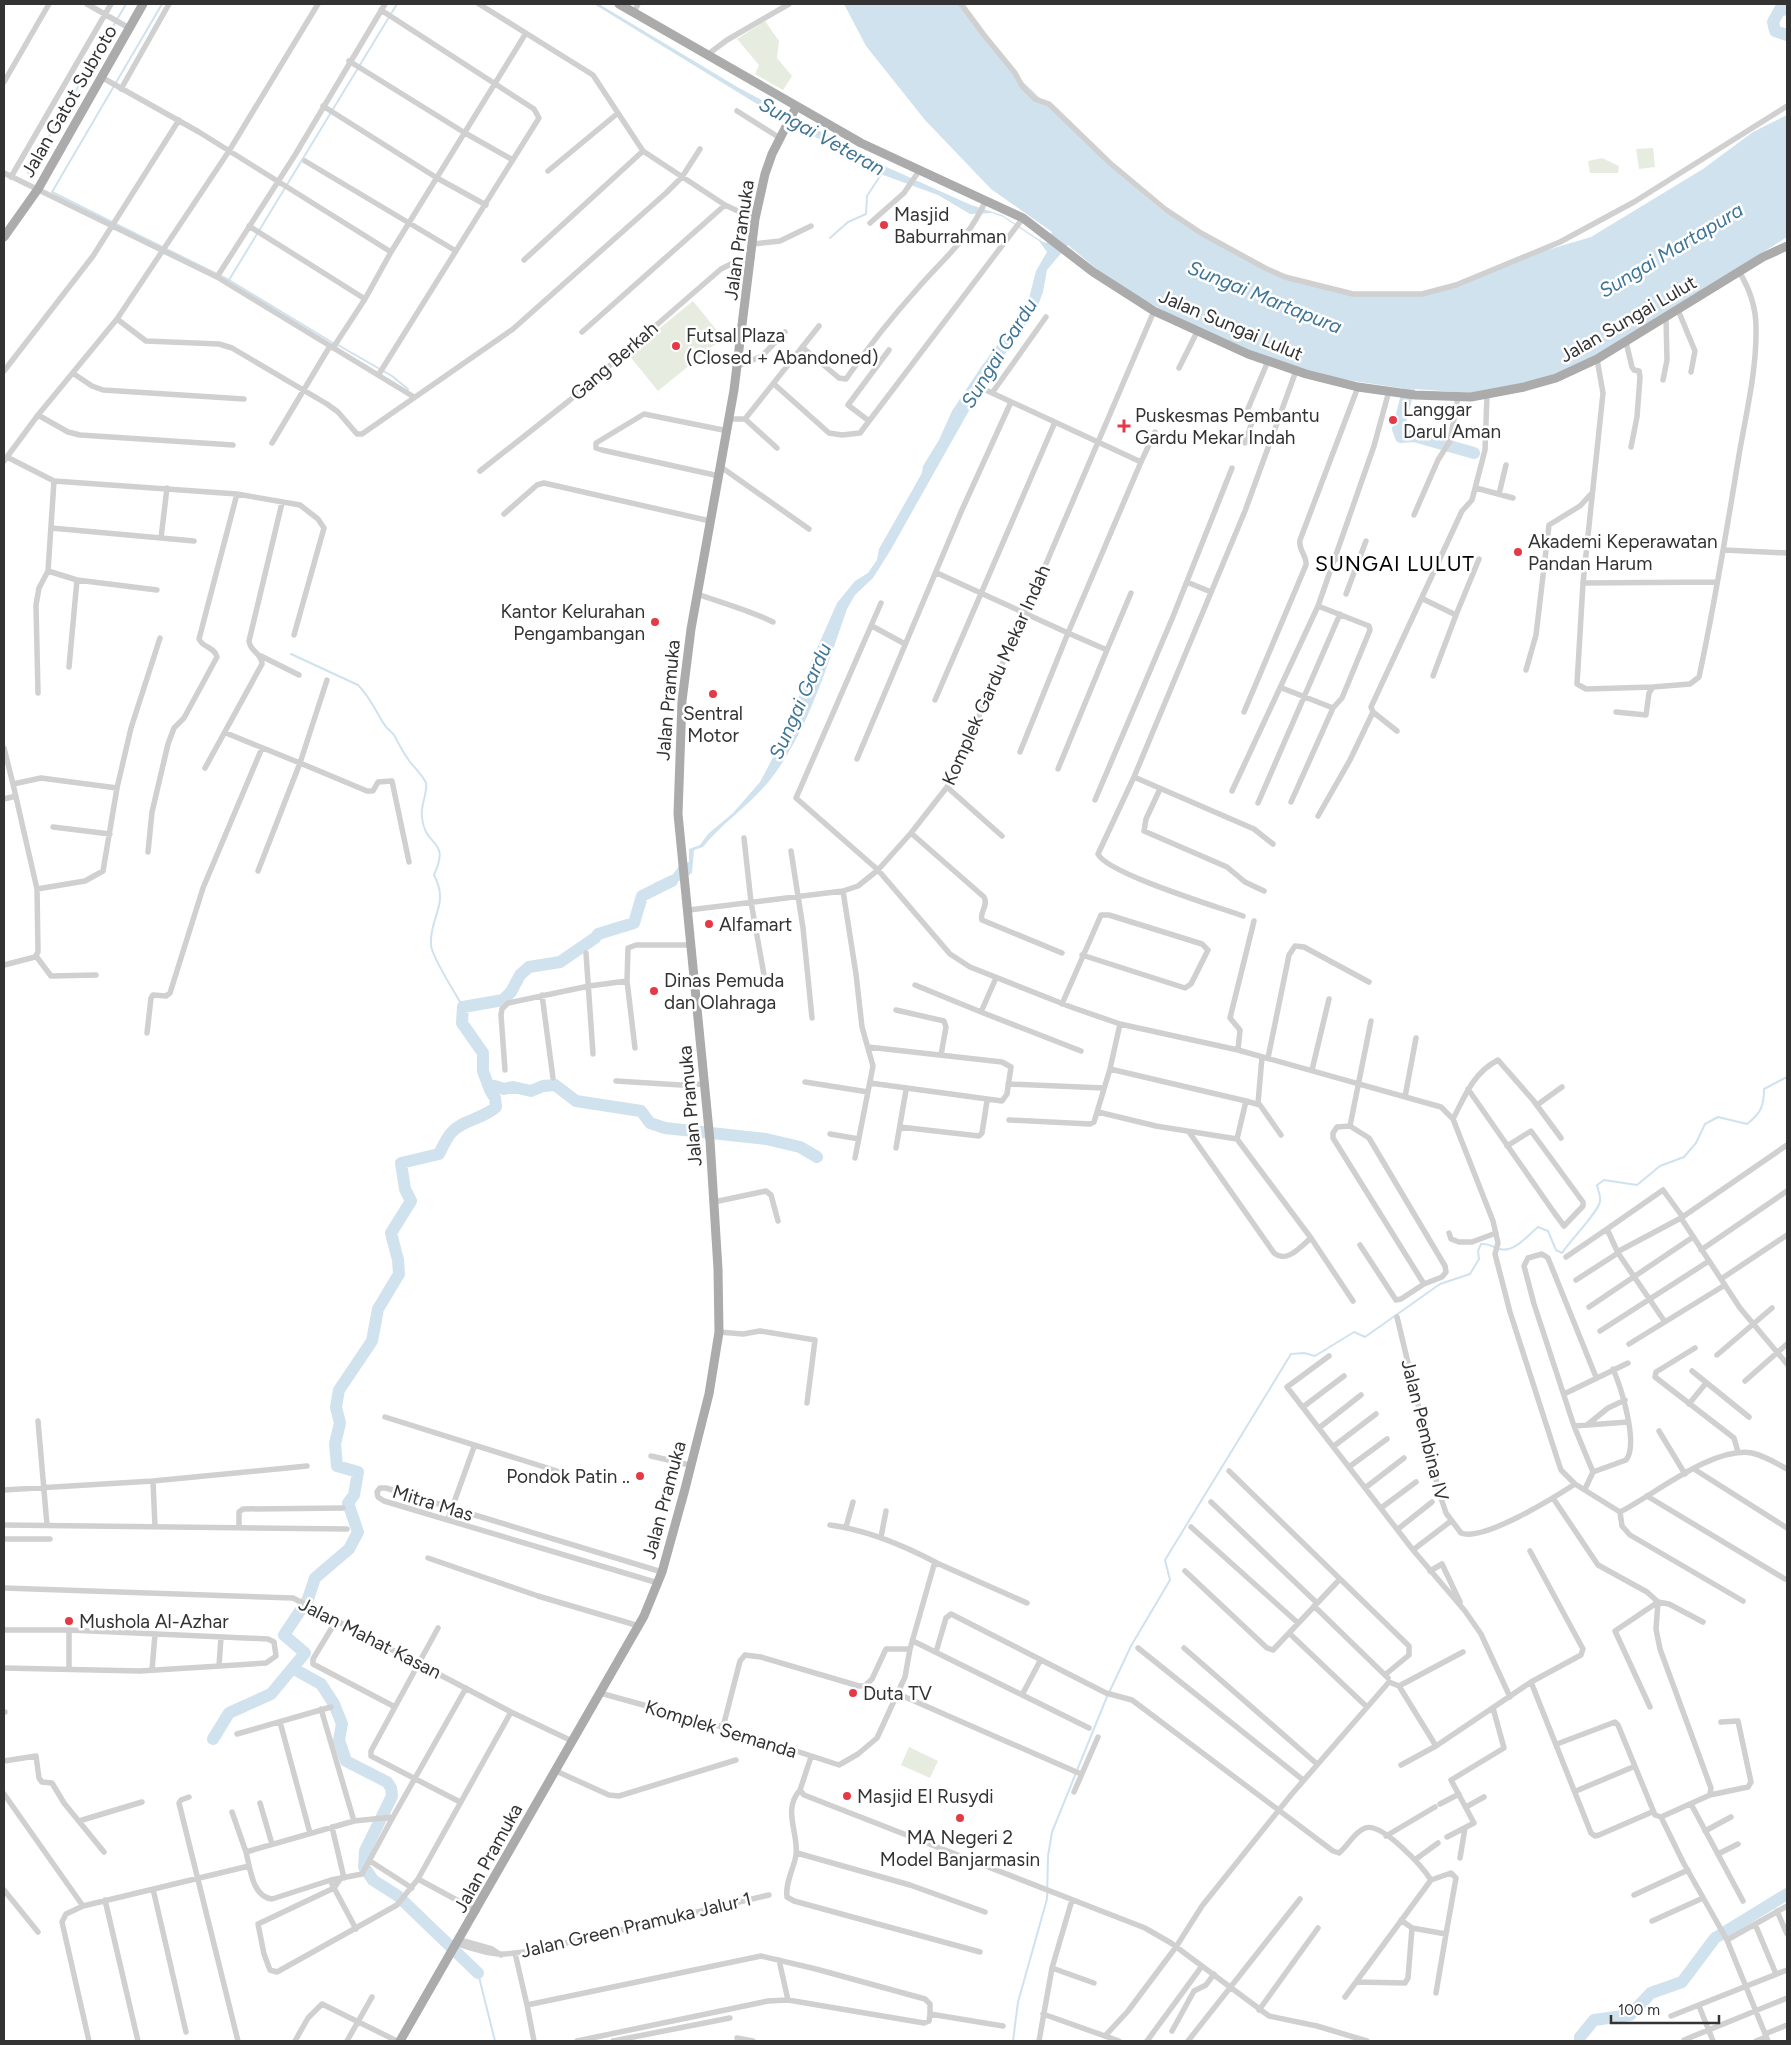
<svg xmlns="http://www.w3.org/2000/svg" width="1791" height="2045" viewBox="0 0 1791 2045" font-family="Figtree,sans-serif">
<rect width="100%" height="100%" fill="#fff"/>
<path fill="#e6ecdf" d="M765,21L779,41L777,58L792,76L783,90L755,74L759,65L737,39Z
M1653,148L1655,167L1639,169L1636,149Z
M1602,158L1619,166L1618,173H1590L1588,161Z
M693,301L723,338L658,391L628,354Z
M909,1747L938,1761L930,1778L901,1765Z"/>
<path fill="#cfe2ee" d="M594,4H599L739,88L840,142L862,156L971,205L1002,215L1043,242L1047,243L1052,232L991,189L925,120L866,46L844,4H961L1019,78L1114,169L1163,211L1286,279L1351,295H1419L1444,291L1544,251L1591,237L1703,169L1753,132L1787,115V237L1611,348L1560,372L1533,381L1470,393L1400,388L1321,376L1236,347L1186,323L1112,282L1068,245L1047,270L1043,292L1037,308L984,384L890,551L873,578L855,595L847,609C827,666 808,731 770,780C750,805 722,823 703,847L694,850L692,873L674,884L657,890L654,883L671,877L679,866L689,862V849L700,845L708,834L733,813L760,782L787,731L811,662L837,603L855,581L868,573L877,560L879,549L922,473L923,466L939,440L952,411L981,367L1005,335L1017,324L1027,306L1036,271L1047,252L1039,241L1003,217L992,213L970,214L938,195L875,172L838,149L780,118Z"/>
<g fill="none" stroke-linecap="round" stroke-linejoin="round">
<path stroke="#cfe2ee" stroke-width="2" d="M28,173L126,4
M112,222L52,192L162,4
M116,224L229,280L333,343
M830,238L848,222L866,214L867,196L882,173
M229,280L397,4
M338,345L392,376L408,389
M291,654L358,685C370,697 375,710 384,724C386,728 391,731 394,735C400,746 402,751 410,762C415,768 423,776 426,783C428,792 420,806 422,817C425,849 451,838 434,875C450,905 429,917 431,945C432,958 456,994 463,1007
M478,1973L495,2041
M1013,2041L1018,2002L1047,1899L1048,1856L1052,1832L1106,1699L1131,1646L1170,1580L1165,1560L1291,1354L1304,1353L1315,1356L1354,1332L1365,1337L1440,1284L1470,1274L1479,1259L1478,1251L1481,1244C1491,1243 1492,1248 1500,1249C1514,1253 1528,1235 1538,1227L1548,1231L1556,1250L1562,1253C1569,1242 1600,1210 1600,1201C1601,1196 1598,1190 1597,1185L1604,1180L1637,1185L1660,1166L1684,1157L1696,1143L1705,1124L1718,1117L1747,1124C1761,1113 1764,1106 1764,1089L1787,1077"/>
<path stroke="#cfe2ee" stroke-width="12" d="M1787,10L1782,6L1773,22L1775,31L1787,35
M1413,373L1398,429L1401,437L1414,436L1474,453
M488,1084L504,1089L513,1087L531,1091L543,1086L555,1085L576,1101L641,1111L650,1123L665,1128L766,1139L800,1147L817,1157
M294,1669L321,1684L334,1704L342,1724L339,1740L346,1761L387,1782L391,1788L392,1796L365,1851L364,1867L373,1880L398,1896L478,1973
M213,1739L229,1713L271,1694L305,1653L284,1635L308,1599L315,1578L349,1549L358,1532L348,1503L354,1495L358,1472L337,1466L335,1444L340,1423L336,1407L339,1390L372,1341L378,1309L399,1274L398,1260L391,1233L411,1201L405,1189L401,1163L439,1154C442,1148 446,1139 451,1133C462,1120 483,1119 496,1107L495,1098L490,1090L483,1071V1053L462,1023L463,1007L503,1000L511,992L520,975L529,967L560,962L595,938L598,934L634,923L642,896L672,881
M1580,2041V2037L1594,2020L1630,2015L1651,1993L1682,1982L1715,1938L1787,1894"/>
<path stroke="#d0d0d0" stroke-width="5.5" d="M87,4L129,28
M479,4L593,75L643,151L725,205L755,219
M961,4L984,35L1015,73L1022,86L1035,99L1049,104L1110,163L1165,209L1201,233L1265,268L1285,277L1353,294H1422L1456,285L1560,242L1634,202L1787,106
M634,12L638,4
M707,55L727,40L789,4
M349,61L465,133L513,160
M101,77L199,132L391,252
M4,82L49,4
M121,89L169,4
M323,106L437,178L486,205
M737,111L780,138
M305,161L456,251
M548,171L618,113
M4,173L217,277L414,397
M11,177L111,4
M870,223L904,193L919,171
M249,226L365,299
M753,244L780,241L811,226
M524,260L643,151
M217,277L295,155L385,4
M1678,310L1695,351L1691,372
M117,319L146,341L219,344L232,348L327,404L338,412L357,434H362L513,329L666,193L682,177L700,149
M582,332L725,205
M1626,342L1632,367L1634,370L1639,371L1640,377L1637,417L1631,447
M802,347L839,378L846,379C868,347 892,317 918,288C946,256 968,240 986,200
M333,348L365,299L391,252L526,33
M1597,359L1603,393L1583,583L1577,684L1586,689L1653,687
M738,366L762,356L785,332
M1179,368L1197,332
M4,371L93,256L179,120
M74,374L92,386L103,390L244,399
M379,374L539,118L534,109L381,10
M1663,380L1667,360L1666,318
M774,384L829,433L842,435L860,433L1023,218
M992,393L1046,317
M38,415L68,432L80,435L233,445
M730,419H745L819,326
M745,419L777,448
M869,421L848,405L889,350
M272,443L330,346
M1245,443L1252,422L1247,411L1268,361
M7,457L54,481L237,494L300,505L318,519L324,528L294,635
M4,461L38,415L117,319L229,151L318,4
M1141,462L1155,432
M721,467L809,529
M480,471L570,400L721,269L737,261L752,258
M719,476L602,450L596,448V443L644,414L728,431
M1476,488L1513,498
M1499,494L1506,465
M504,514L537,485L544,483L710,521
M1414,515L1438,460L1450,441L1458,397
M51,528L194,541
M161,538L167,488
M1724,550L1787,553
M1335,558L1356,566
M48,571L77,580L157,590
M937,573L1068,633L1141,462L977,386
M1187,582L1211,592
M1583,583L1717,582
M697,594C723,603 749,610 773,622
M1346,594L1366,541
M1423,599L1456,615L1433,676
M881,603L796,798L878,870L950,954L970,967L1071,1007L1120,1024L1238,1050L1441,1107L1453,1119L1493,1221L1498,1243L1495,1254L1510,1312L1558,1461L1561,1470L1575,1484L1620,1512C1654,1495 1713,1446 1752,1453C1765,1456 1776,1463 1787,1469
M1318,606L1369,626L1370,630L1342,698L1333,708
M1456,615L1479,559
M872,626L905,644
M1107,650L1131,593
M261,656L299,675
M69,667L77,580
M1526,670L1536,635L1549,525L1580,506L1591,494
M327,680L300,763L367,791H373L378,782L392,781L409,862
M1282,688L1333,708L1291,802
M38,693L36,605L39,588L48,571L54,481
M935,700L1055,422
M1244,712L1306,565C1307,555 1298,550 1300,540L1358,387
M1616,712L1646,715L1649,693L1653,687L1690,684L1699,677C1715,603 1727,529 1739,455C1746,414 1757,369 1756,327C1756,307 1750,290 1740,273
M1397,731L1373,712L1371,707L1462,511L1472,500L1485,450L1487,395
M226,733L300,763L258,871
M4,748L13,784L41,778L117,788L131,728L160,638
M1020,752L1068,633L1107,650L1058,769
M857,759L961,512L1011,402
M205,768L262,664C262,653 250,652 249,641L282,503
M1134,777L1254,829L1273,844
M947,787L1002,836
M1160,789L1146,819L1144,831L1227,867L1245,882L1264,891
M1232,791L1318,606L1374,446L1389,391
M4,799L16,796
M1095,800L1172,619L1232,468
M1258,803L1340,614
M1318,816L1350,760L1373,712
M53,827L110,834
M911,833L984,897C989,906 979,912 982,920L1062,953
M744,838L751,902L766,986
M791,851L803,928L812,1018
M148,852L152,812L168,744L174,728L184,718L217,657C215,647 203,648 199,639L237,494
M37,889L85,881L103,871L117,788
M843,891L856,974L862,1027L873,1066L855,1158
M689,910L843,891L858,886L878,870L911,833L947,787L1025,613L1154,311
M1243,916C1218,907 1106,873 1098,854L1134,777L1245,511L1296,371
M586,953L593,1054
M36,956L51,976L96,975
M4,965L35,957L38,952L37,889L13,784
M915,985L981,1012L996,978
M542,995L553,1078
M1062,1004L1101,915H1109L1202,944L1208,950L1191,984L1185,988L1082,955
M896,1010L944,1021L946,1027L941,1055
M981,1012L1081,1051
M147,1033L151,998L153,995L166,996L170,993L203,888L262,748
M868,1047L1002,1062L1011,1067L1007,1094L1002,1101L870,1083
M635,1048L627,981L628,948L636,945H692
M1238,1050L1240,1030L1230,1018L1254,921
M1268,1058L1289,955L1295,946L1304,947L1369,982
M1110,1069L1246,1101L1237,1139
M505,1070L501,1015L502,1009L508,1003L589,986L627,981
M1312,1070L1329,999
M616,1081L681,1085L705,1084
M805,1082L868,1092
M1008,1084L1104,1088
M1468,1089L1553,1211L1564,1226L1583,1206V1202L1531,1131L1507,1146
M1405,1097L1416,1038
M1246,1101L1260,1105L1281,1135
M1258,1103L1262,1057
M1537,1105L1562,1087
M1098,1112L1156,1126L1237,1139L1311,1238L1353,1301
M1453,1119C1465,1096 1473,1073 1498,1060L1533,1100L1561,1138
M1009,1120L1090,1124L1094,1122L1110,1069L1120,1024
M1350,1126L1369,1138L1445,1266L1446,1272L1442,1277L1424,1284
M900,1127L979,1136L982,1133L987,1101
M1189,1132L1274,1253C1287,1264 1301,1246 1311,1238
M830,1134L859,1139
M1787,1145L1681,1218L1740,1308L1787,1364
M896,1148L906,1090
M714,1202L766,1191L771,1195L778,1221
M1449,1233L1451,1239L1459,1242H1472L1496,1233
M1360,1245L1396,1300L1401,1299L1424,1284L1333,1138V1133L1337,1127L1350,1126L1371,1021
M1701,1250L1787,1191
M1617,1252L1681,1218
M1566,1257L1607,1229
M1721,1279L1787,1235
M1576,1280L1618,1253
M1589,1307L1693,1237
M1397,1317L1439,1492L1446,1513L1461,1533C1483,1542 1555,1497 1575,1484
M1665,1322L1618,1253L1607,1229L1663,1190L1682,1216
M1600,1331L1709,1261
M719,1332L743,1334L760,1331L815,1340L807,1403
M1629,1344L1725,1285
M1695,1348L1656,1372L1655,1377L1734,1438L1738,1452
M1717,1355L1772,1308
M1329,1356L1287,1387L1413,1550L1465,1611L1481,1634L1510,1697
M1692,1371L1749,1417
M1745,1381L1787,1344
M1564,1394L1628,1363
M1689,1404L1706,1383
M1303,1407L1344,1376
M385,1417L557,1471
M38,1421L47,1525
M1587,1425L1608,1408L1625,1400
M1574,1426L1628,1422
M1319,1428L1361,1395
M1659,1431L1685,1474
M1334,1446L1376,1414
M651,1456L690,1465
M1349,1467L1387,1439
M1694,1469L1787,1528
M1229,1471L1409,1646V1655L1386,1674
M1593,1472L1626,1460C1639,1444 1621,1387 1613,1369
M153,1481L155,1526
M1365,1488L1404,1458
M1585,1489L1593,1472L1574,1426L1534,1304L1524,1266L1528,1258L1542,1254L1548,1258L1596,1377
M4,1490L153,1481L307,1466
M1647,1496L1785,1579
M1553,1498L1598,1565L1647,1592L1658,1602L1669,1604L1703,1622
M1211,1502L1317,1603
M1381,1508L1416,1482
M1620,1512L1622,1526L1630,1535L1743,1601
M448,1519L474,1447
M4,1525L347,1529
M830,1525C868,1530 903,1545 937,1563
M239,1527V1512L243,1509L343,1508
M846,1527L853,1502
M1191,1527L1298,1623
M1398,1529L1432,1502
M881,1537L886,1511
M4,1539H50
M1413,1550L1451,1521
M428,1558L538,1596L639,1626
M1185,1571L1267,1648L1273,1650L1340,1579
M1430,1571L1442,1564L1460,1602
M658,1583L384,1501L378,1497L377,1492L380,1488H386L662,1572
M4,1588L293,1598L511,1712L572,1741
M1314,1606L1388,1678
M336,1621L313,1659V1664L395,1707
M438,1628L371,1751V1756L460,1802
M4,1630H69L268,1639L274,1642L276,1656L266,1663L140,1671L4,1668
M69,1630V1669
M1289,1633L1367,1707
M913,1641L1089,1728
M1138,1648L1303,1780
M1184,1648L1317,1764
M936,1652L946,1618L951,1614L1106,1693L1132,1700L1333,1851L1339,1853C1348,1846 1354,1832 1365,1828C1382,1822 1422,1866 1431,1880L1345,1997
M219,1666L221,1637
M152,1670L155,1634
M1531,1682L1591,1833L1595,1836L1599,1835L1652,1812
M1399,1686L1436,1746
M600,1693L723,1727L839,1765L858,1754L877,1738L905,1677L910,1649L934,1565L939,1564L1027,1603
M896,1693L1081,1774
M1022,1695L1040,1661
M1650,1707L1615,1631L1658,1602
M321,1709L354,1821
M4,1712H5
M280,1722L310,1833
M723,1727L740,1661L745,1655L761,1657L859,1686H865L872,1679L886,1649H910
M237,1734L331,1707
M1557,1744L1615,1722L1618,1725L1655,1815L1661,1817L1710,1795L1711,1788L1660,1649L1656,1629L1658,1602
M811,1757L800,1790L804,1795L1145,1928L1171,1943L1269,2016L1317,2026L1367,2041
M4,1761L36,1756L39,1778L42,1782L52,1783L64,1803L104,1852
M1401,1765L1436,1746L1531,1682L1581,1655L1583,1649L1530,1551
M556,1771L609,1795L619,1796L736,1760
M800,1790C782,1810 799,1833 796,1855C794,1868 785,1883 787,1897L794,1901L980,1952
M1576,1791L1633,1767
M1074,1792L1098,1737
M4,1794L83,1906
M1710,1795L1748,1787L1751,1782L1738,1721L1721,1722
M189,1797L181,1800L179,1803L238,2041
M260,1803L272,1844
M1440,1804L1459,1794
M1691,1804L1743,1901
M1466,1807L1484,1797
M232,1812L246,1852
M393,1817L362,1874L331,1880L272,1899C252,1897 250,1867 246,1852L354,1821Z
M393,1817L466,1688
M1661,1817L1683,1862L1727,1940L1768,2041
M79,1821L142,1802
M332,1827L344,1878
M1705,1831L1731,1817
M1386,1836L1435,1807
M1447,1837L1474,1823L1451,1780L1504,1748L1493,1708
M797,1853L910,1885L985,1912
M1718,1854L1738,1844
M1460,1858L1465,1828
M1416,1859L1438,1843
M370,1861L412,1888
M341,1878L334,1888L258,1924L264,1954L270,1970L277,1972L397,1905L418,1879L511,1712
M418,1879L477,1911
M1431,1880L1451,1873L1456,1878L1446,1934
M332,1884L356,1929
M153,1889L186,2032
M4,1890L38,1932
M1634,1895L1688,1870
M105,1900L138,2041
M1777,1911L1787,1934
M1652,1921L1703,1898
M1755,1924L1776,1974
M1412,1928L1446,1934L1436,1993
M460,1940L492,1949L501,1955
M1727,1940L1787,1906
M458,1944C496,1957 501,1956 541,1949L769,1895
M515,1953L527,2005L761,1956L816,1969L925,1999L930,2004V2014L1003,2026
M779,1960L788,2000
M1052,1968L1094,1983
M1357,1982L1405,1983L1408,1978L1412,1928L1401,1920
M527,2005L534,2041
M1699,2006L1713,2041
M1259,2010L1318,1928
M1043,2014L1119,2041
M1671,2016L1787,1970
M1172,2031L1194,1991L1206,1985L1214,1974
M1765,2034L1787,2025
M1105,2036L1128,2011L1176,1947L1202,1906L1291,1795L1389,1682L1399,1686L1463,1652
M737,2038L753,2041
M1684,2040L1787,1998
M89,2041L62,1922L66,1914L83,1906L249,1866
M295,2041L308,2018L322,2004L397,2041
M347,2041L372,1997
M577,2041L768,2001L788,2000L924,2023L929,2021L930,2014
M613,2041L730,2018
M1039,2041L1052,1968L1072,1900
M1147,2041L1202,1966
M1188,2041L1300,1899
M1756,2041L1766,2037"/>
<path stroke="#ababab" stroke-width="9" d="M619,4L861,143L1023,218L1093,272L1154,311L1248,354L1306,374L1358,387L1415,395L1471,397L1524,387L1556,378L1597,359L1763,257L1787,246
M4,237L38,189L143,4
M400,2041L644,1616L662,1572L685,1489L709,1394L719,1332L718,1269L710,1141L678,814L682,701L691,629L734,390L755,219L765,174L772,154L796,107"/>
</g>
<g fill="#e63946" stroke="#fff" stroke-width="2">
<circle cx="884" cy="225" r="5"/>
<circle cx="676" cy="346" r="5"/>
<circle cx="1393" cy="420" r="5"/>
<path d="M1121.5 418.5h5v5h5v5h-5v5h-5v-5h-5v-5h5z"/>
<circle cx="1518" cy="552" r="5"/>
<circle cx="655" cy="622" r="5"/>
<circle cx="713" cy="694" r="5"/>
<circle cx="709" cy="924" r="5"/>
<circle cx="654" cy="991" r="5"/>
<circle cx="640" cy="1476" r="5"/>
<circle cx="69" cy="1621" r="5"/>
<circle cx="853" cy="1693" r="5"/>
<circle cx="847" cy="1796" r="5"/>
<circle cx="960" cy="1818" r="5"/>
</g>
<g text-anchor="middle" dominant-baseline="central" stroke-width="5" stroke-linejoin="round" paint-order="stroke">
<g font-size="19" fill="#333" stroke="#fff">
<text transform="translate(69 101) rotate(-60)">Jalan Gatot Subroto</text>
<text transform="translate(739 240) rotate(-82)">Jalan Pramuka</text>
<text transform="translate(1628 319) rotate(-30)">Jalan Sungai Lulut</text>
<text transform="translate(1231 325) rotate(23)">Jalan Sungai Lulut</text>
<text transform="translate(614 361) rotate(-41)">Gang Berkah</text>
<text transform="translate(996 675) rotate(-66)">Komplek Gardu Mekar Indah</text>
<text transform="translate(668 700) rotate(-85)">Jalan Pramuka</text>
<text transform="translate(690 1106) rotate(-95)">Jalan Pramuka</text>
<text transform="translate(1425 1430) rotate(76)">Jalan Pembina IV</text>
<text transform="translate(664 1500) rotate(-75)">Jalan Pramuka</text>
<text transform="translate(433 1503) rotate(17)">Mitra Mas</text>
<text transform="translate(370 1638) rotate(27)">Jalan Mahat Kasan</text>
<text transform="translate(721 1729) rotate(17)">Komplek Semanda</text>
<text transform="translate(488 1858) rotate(-61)">Jalan Pramuka</text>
<text transform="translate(636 1925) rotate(-13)">Jalan Green Pramuka Jalur 1</text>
</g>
<g font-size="19" fill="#333" stroke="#fff" text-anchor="start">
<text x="894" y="214">Masjid<tspan x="894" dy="22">Baburrahman</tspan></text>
<text x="686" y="335">Futsal Plaza<tspan x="686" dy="22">(Closed + Abandoned)</tspan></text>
<text x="1403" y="409">Langgar<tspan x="1403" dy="22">Darul Aman</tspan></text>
<text x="1135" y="415">Puskesmas Pembantu<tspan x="1135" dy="22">Gardu Mekar Indah</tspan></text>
<text x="1528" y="541">Akademi Keperawatan<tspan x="1528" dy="22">Pandan Harum</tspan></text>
<text x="645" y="611" text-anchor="end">Kantor Kelurahan<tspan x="645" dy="22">Pengambangan</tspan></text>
<text x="713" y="713" text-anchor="middle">Sentral<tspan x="713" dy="22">Motor</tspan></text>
<text x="719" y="924">Alfamart</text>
<text x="664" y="980">Dinas Pemuda<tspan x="664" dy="22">dan Olahraga</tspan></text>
<text x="630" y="1476" text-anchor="end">Pondok Patin ..</text>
<text x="79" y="1621">Mushola Al-Azhar</text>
<text x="863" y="1693">Duta TV</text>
<text x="857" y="1796">Masjid El Rusydi</text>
<text x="960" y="1837" text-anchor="middle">MA Negeri 2<tspan x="960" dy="22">Model Banjarmasin</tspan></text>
</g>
<g font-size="20" font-style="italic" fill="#3f7597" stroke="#fff">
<text transform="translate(822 136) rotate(29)">Sungai Veteran</text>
<text transform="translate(1671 250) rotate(-31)">Sungai Martapura</text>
<text transform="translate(1265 297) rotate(22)">Sungai Martapura</text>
<text transform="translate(999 353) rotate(-58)">Sungai Gardu</text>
<text transform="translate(800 701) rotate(-66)">Sungai Gardu</text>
</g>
<g font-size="21" letter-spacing="1" fill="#000" stroke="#fff">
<text x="1395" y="563">SUNGAI LULUT</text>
</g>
</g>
<rect width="1791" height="2045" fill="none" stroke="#333333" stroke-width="10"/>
<path d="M1611 2015v8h108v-8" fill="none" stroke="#333333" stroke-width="2.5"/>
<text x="1618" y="2015" font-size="15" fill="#333333" stroke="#ffffff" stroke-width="4" paint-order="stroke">100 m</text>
</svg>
